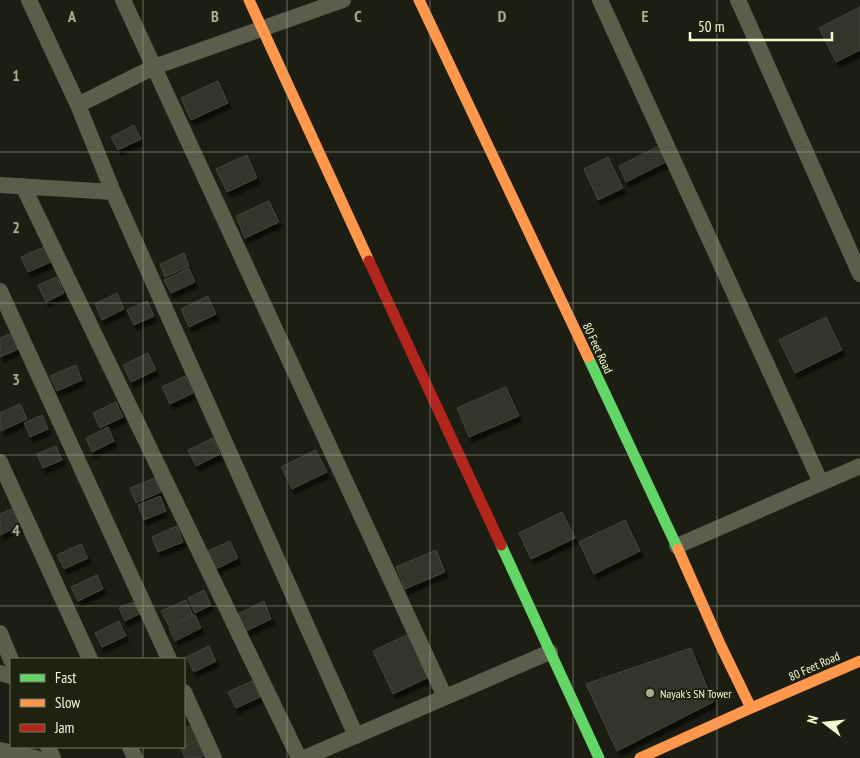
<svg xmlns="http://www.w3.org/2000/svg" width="860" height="758" viewBox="0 0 860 758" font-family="'PT Sans Narrow',sans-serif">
<defs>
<filter id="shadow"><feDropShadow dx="3" dy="5.5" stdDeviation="1" flood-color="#0009"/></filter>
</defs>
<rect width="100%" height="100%" fill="#1c1e14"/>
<path fill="#333529" stroke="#444736" filter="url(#shadow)" d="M860,7V50L836,62L819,28Z
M218,81L228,103L191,120L181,98Z
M134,125L141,139L118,150L111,137Z
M661,145L668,161L626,182L619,166Z
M247,155L257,178L227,192L216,169Z
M608,157L623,188L598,200L584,169Z
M269,201L279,222L245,238L236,216Z
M44,247L51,262L28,272L21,257Z
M184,253L189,266L165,277L160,264Z
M189,268L195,282L171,293L164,280Z
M57,277L64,293L46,302L38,285Z
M117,293L124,309L102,320L95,304Z
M208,296L216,314L189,327L181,309Z
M147,301L154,316L134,325L127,310Z
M826,317L842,350L795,373L779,340Z
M14,332L21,348L0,357V338Z
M148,353L156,370L131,382L123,365Z
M76,365L82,380L57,391L50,376Z
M185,376L193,393L170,404L162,387Z
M506,387L519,416L469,437L457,408Z
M116,402L123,417L100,428L93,413Z
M20,404L27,419L1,431L0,413Z
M42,415L48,429L30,437L24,423Z
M108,427L114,441L92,452L86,438Z
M213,438L220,454L196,466L188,450Z
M56,446L62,460L43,468L37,454Z
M316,450L327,472L292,489L281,467Z
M155,478L161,492L136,503L130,488Z
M160,496L166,511L144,520L138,505Z
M16,507L24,524L0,535V514Z
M562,512L575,538L531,559L519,533Z
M625,520L640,551L594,574L579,542Z
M177,526L183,542L158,552L152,537Z
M230,541L238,558L214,570L206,552Z
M81,544L88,558L64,569L57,555Z
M436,550L445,572L405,589L396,567Z
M97,575L103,589L78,601L71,587Z
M204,590L211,605L195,613L188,598Z
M186,600L193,615L169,626L161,611Z
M264,601L271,619L246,631L238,614Z
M133,602L139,614L125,621L119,608Z
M195,615L201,628L175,641L169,628Z
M119,621L126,636L102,647L95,633Z
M409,634L429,677L393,694L373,651Z
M209,646L216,661L194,672L186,657Z
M691,648L713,702L617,751L586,684Z
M252,681L260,697L236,708L228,692Z
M194,724L200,738L184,746V729Z
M201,739L208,754L199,758H185L181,749Z"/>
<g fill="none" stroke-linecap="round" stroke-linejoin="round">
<path stroke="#5c5d4a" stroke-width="16" d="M29,0L78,105L154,67L343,0
M123,0L445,697
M600,0L821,483
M738,0L860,274
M78,105L113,192L356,736
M0,185L113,192
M23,186L299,758
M0,291L169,659
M0,462L90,659
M677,546L860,466
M0,633L11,660
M0,673L11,676
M184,692L214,758
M48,747L53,758
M130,747L135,758
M0,750L36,758
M304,758L550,652"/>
<path stroke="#63d668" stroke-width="11" d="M588,357L678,549
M501,545L599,758"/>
<path stroke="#ff974d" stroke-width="11" d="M249,0L369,261
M419,0L588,357
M678,549L720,644L751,708
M640,758L751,708L860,661"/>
<path stroke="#b3261e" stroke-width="11" d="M369,261L501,545"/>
</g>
<path fill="none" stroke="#aaae91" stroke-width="1" stroke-opacity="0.55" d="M143,0V659M287,0V758M430,0V758M573,0V758M717,0V758M0,152H860M0,303H860M0,455H860M0,606H860M143,747V758"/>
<circle fill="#aaae91" stroke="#1e2210" stroke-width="2" cx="650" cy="693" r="5"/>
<g text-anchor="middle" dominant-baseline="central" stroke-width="4" stroke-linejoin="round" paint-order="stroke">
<g font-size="12" fill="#f6fbd5" stroke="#1e2210">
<text transform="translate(598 348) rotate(65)">80 Feet Road</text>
<text transform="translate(814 666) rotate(-24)">80 Feet Road</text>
</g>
<g font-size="12" fill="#f6fbd5" stroke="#1e2210" text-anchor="start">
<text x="660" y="693">Nayak's SN Tower</text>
</g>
</g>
<g font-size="16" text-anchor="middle" font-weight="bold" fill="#aaae91" stroke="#1e2210" stroke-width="4" stroke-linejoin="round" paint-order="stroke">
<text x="72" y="22">A</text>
<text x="215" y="22">B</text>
<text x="358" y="22">C</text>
<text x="502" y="22">D</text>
<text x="645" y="22">E</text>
<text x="16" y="81">1</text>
<text x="16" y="233">2</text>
<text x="16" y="385">3</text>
<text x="16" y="536">4</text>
</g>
<rect x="10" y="658" width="175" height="90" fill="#1e2210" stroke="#74795f"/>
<rect x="20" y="674" width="25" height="8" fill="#63d668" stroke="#74795f"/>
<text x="55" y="683" font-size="15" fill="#f6fbd5">Fast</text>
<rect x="20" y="699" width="25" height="8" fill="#ff974d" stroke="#74795f"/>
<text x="55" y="708" font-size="15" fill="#f6fbd5">Slow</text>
<rect x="20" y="724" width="25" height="8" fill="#b3261e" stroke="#74795f"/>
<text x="55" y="733" font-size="15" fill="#f6fbd5">Jam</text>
<g transform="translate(825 723) rotate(286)" stroke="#1e2210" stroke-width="4" paint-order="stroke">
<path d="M0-4L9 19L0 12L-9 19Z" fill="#f6fbd5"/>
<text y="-8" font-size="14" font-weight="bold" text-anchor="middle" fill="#f6fbd5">N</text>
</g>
<path d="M690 32v8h142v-8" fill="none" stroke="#f6fbd5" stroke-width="2.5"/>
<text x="698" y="32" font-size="15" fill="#f6fbd5" stroke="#1e2210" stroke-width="4" paint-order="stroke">50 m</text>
</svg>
